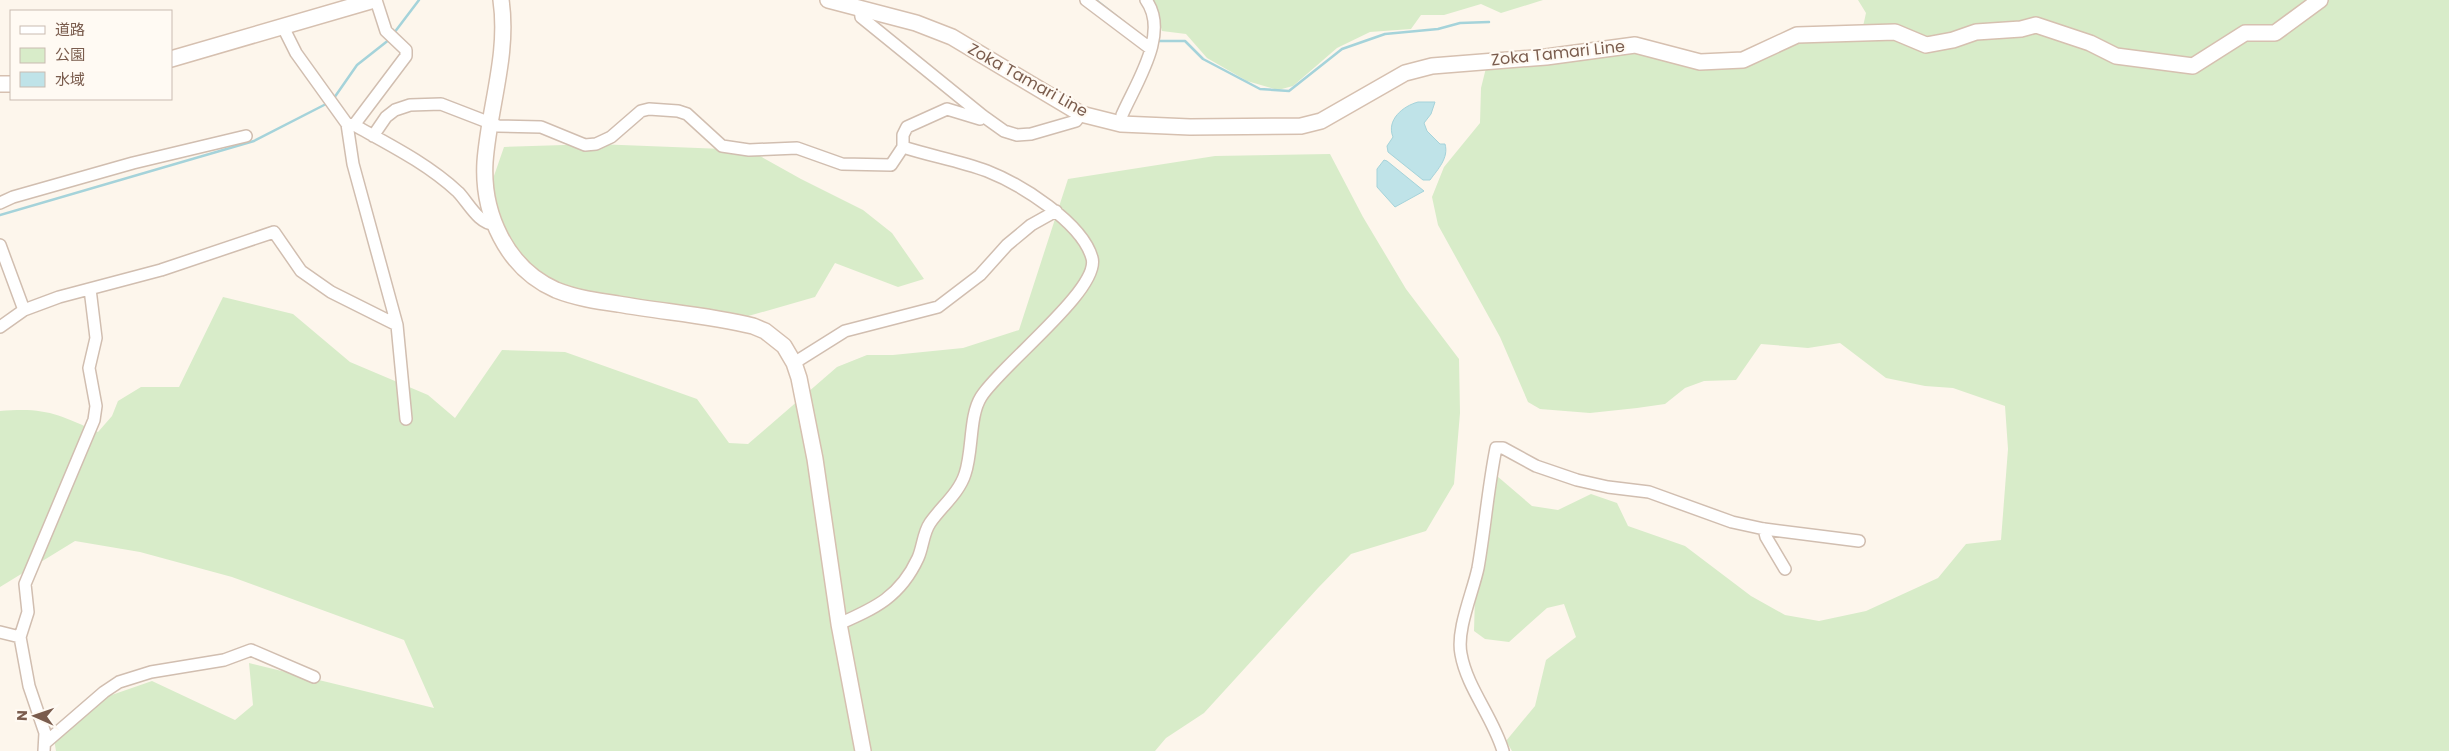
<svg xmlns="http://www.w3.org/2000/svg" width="2449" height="751" viewBox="0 0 2449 751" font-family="Poppins,'Noto Sans JP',sans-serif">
<rect width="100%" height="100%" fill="#fdf6ec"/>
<path fill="#d8ecc9" d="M1154,0H1543L1501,13L1481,4L1444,15H1421L1411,29L1370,32L1337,48L1293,86L1278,90L1247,81L1207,58L1186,34L1162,31Z
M1858,0H2315L2292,18L2192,62L2117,53L2036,22L1926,41L1862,31L1866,13Z
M2328,0H2449V751H1512L1506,741L1535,706L1546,660L1576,637L1564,604L1547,608L1509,642L1485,639L1474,631L1475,596L1497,476L1532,506L1558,510L1591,494L1617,503L1628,526L1685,546L1751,596L1785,615L1819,621L1866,611L1938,578L1966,544L2001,540L2008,449L2005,406L1953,388L1925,386L1886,378L1840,343L1808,348L1761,344L1736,380L1704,381L1685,388L1665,404L1637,408L1590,413L1540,409L1528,402L1500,337L1438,225L1432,197L1444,167L1480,123L1481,88L1486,68L1634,49L1700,67L1798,39L1894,37L1925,49L1977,37L2036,30L2194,71L2246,38L2296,24Z
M596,144L749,150L801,179L863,210L892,233L924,279L898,287L835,263L815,297L731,321L575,296L506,248L487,196L504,147Z
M1330,154L1363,217L1406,289L1459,359L1460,413L1454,484L1426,531L1351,554L1318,588L1204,713L1166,738L1155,751H56L54,739L103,698L152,681L235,720L253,705L249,663L434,708L404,640L232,577L140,552L75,541L0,587V411C45,407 58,414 98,432L112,416L118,401L141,387H179L223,297L293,314L350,362L428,395L455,418L502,350L565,352L697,399L729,443L748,444L837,367L867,355H893L963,348L1019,330L1068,179L1215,156Z"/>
<path fill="#bfe3e8" stroke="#a5d3da" d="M1418,102H1435L1431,114L1424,123L1427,131L1440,144H1445C1449,158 1438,169 1430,180H1423L1388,152L1387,146L1393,137C1386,120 1403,106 1418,102Z
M1384,160L1387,161L1424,191L1395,207L1377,187V169Z"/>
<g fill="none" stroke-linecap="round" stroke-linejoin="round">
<path stroke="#a5d3da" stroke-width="2.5" d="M1096,0L1129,26
M394,33L419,0
M1157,41H1185L1203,59L1260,89L1289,91L1342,49L1385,34L1438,29L1460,23L1489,22
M334,98L357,65L390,39
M0,215L254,141L328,103"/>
<g stroke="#d1beb0" stroke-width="14">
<path id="street" d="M1086,0L1151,49
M860,7L861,17L983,116L1004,131L1017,135L1031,134L1076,121L1081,114
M283,27L296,53L347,124L353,164L397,325L406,419
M347,124L354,125C390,145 428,164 458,192C468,202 479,225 495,224
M1121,124L1122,115C1136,83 1170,33 1146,0
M354,125L406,56V50L386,31L376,0
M373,136L386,117L395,110L410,105L441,104L498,126L541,127L585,145L596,144L611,137L641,111L649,109L678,111L687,114L722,146L749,150L797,148L842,164L891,165L903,147V135L907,127L947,109L980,119L983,116
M0,203L13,197L133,163L246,136
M0,245L24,310
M0,327L24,310L59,297L161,270L274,232L301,271L331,292L397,325
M794,363L845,331L938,307L980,275L1007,245L1031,225L1056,211
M1764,529L1766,537L1785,569
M839,624C875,608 900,597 918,558C923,547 923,533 930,523C941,507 959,493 965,474C973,451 969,416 981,397C1000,366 1101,289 1092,258C1082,222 1020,184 987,171C960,161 931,156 903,147
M0,632L20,637
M45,743L104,692L119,682L151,672L224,660L251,650L314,677
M44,751L45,733L29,686L20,637L28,612L25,584L94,420L96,406L89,368L96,338L90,289
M1503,751C1493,717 1467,688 1461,654C1456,630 1473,592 1478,568C1485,528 1488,488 1496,448H1503L1536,466L1577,480L1608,487L1649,492L1732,522L1764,529L1859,541"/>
</g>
<g stroke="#d6c0b0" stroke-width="18">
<path id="secondary" d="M501,0C509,55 489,107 485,162C482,213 506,268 556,290C576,298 597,301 618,304C663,312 709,315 753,326L765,331L784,346L794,363L799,378L815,459L839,624L863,751
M828,0L916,23L952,37L1081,114L1121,124L1190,127L1301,126L1321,121L1405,73L1432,66L1546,57L1635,45L1700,62L1743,60L1797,35L1895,32L1926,45L1953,40L1976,32L2021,29L2036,25L2090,43L2116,56L2193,66L2245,33H2275L2320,0
M171,59L374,0
M0,84H11"/>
</g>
<use href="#street" stroke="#fff" stroke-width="11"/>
<use href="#secondary" stroke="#fff" stroke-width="15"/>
</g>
<g text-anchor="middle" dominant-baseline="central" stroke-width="4.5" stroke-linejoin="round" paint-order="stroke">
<g font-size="16" fill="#7a5c4d" stroke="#fffaf3">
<text transform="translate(1558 53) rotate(-6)">Zoka Tamari Line</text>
<text transform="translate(1028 80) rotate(29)">Zoka Tamari Line</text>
</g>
</g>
<rect x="10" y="10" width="162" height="90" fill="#fffaf3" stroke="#cabbb1"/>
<rect x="20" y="26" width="25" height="8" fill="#ffffff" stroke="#cabbb1"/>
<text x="55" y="35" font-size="15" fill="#7a5c4d">道路</text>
<rect x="20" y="48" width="25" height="15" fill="#d8ecc9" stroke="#cabbb1"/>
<text x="55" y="60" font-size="15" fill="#7a5c4d">公園</text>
<rect x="20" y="72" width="25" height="15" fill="#bfe3e8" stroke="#cabbb1"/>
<text x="55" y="85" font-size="15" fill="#7a5c4d">水域</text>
<g transform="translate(35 716) rotate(272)" stroke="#fffaf3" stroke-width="4" paint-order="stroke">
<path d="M0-4L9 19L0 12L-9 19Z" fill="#7a5c4d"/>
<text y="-8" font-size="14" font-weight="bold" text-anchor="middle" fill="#7a5c4d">N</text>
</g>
</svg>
